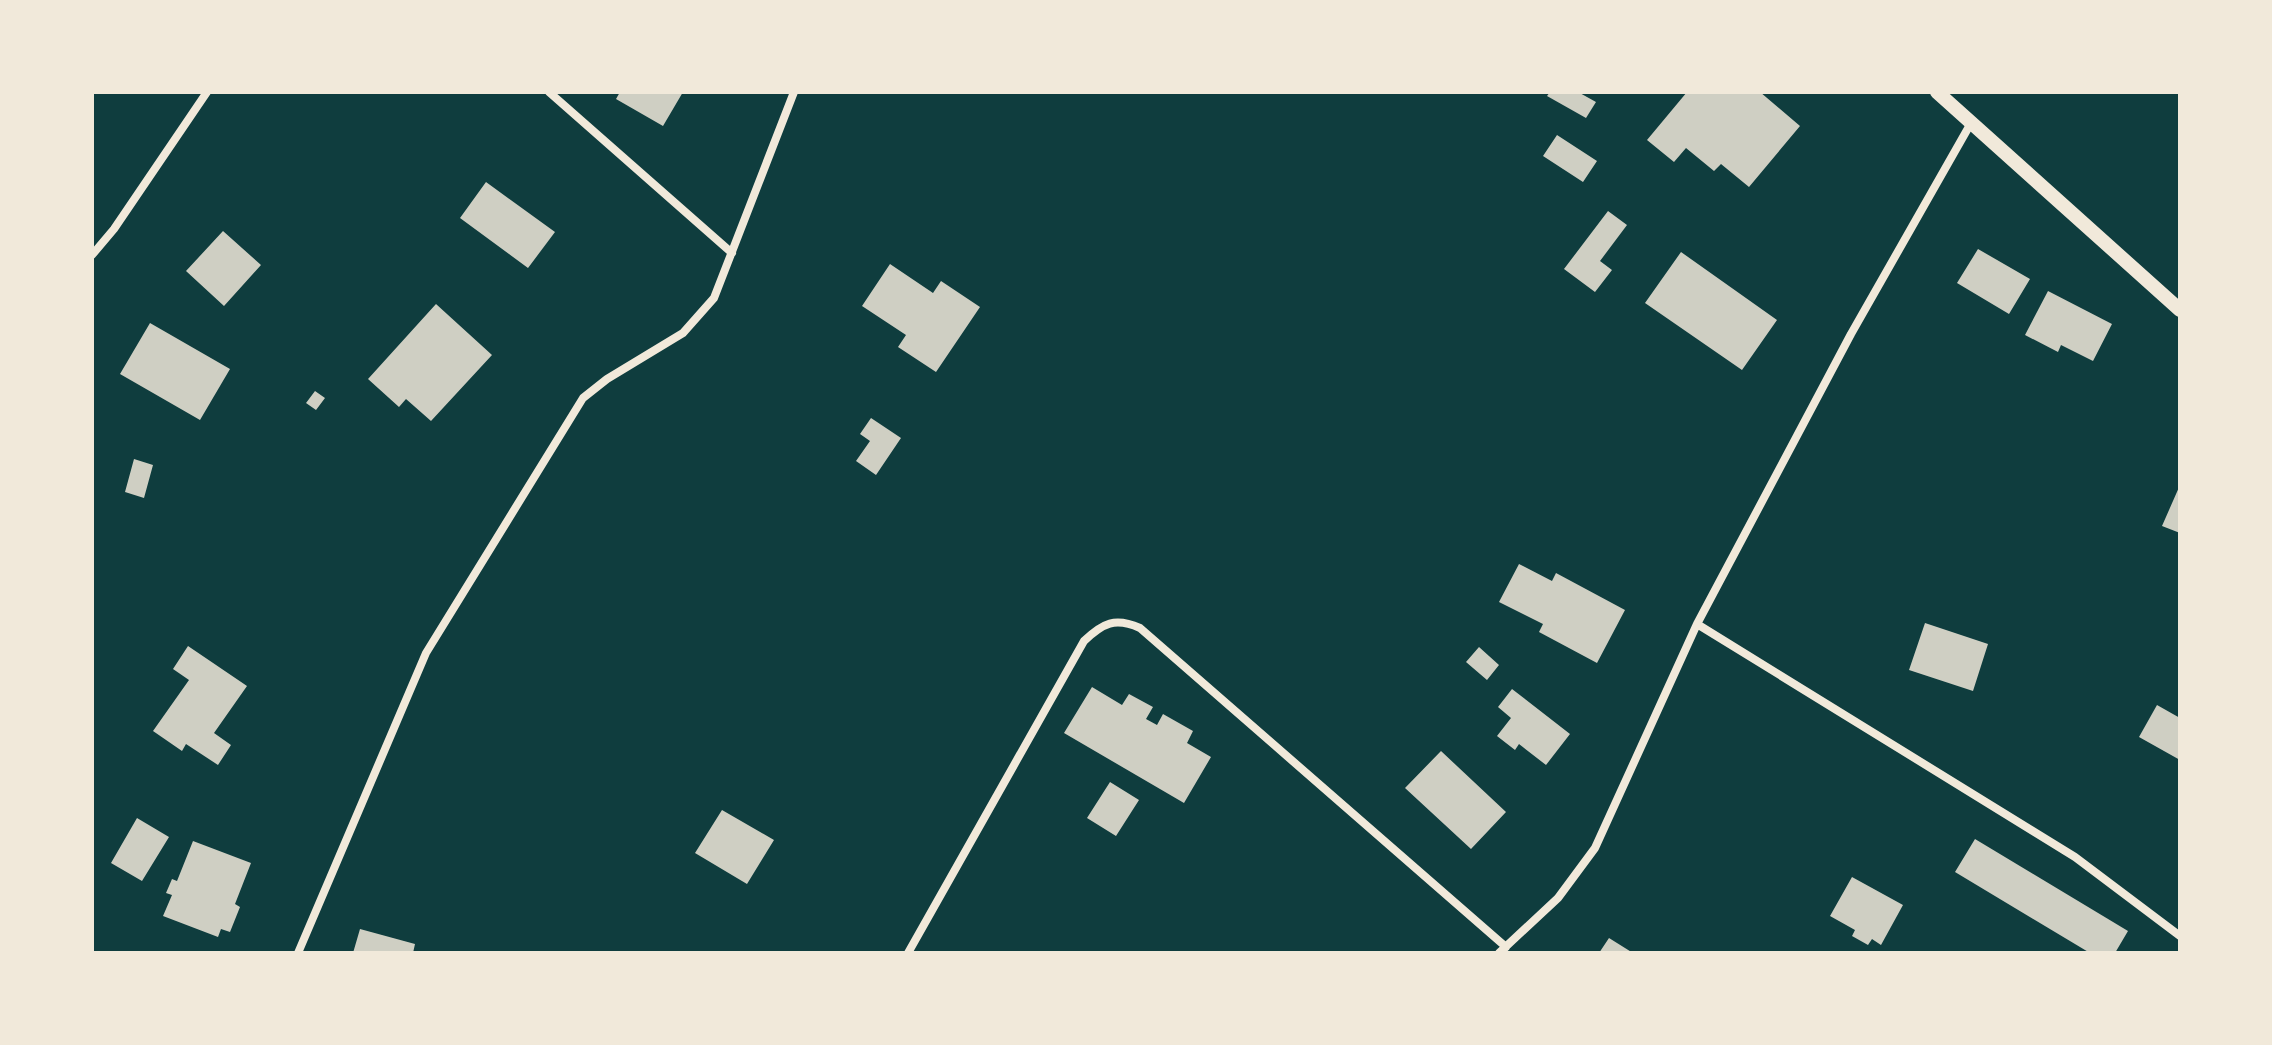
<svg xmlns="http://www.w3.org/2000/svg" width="2272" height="1045" viewBox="0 0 2272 1045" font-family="Literata,serif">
<rect width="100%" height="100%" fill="#0f3d3e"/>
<path fill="#cfcfc3" d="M620,92H683L663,126L616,99Z
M1550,92H1578L1596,102L1586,118L1547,96Z
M1687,92H1760L1800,126L1749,187L1721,164L1714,171L1686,148L1674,162L1647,140Z
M1557,135L1597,161L1583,182L1543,156Z
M486,182L555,232L528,268L460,218Z
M1608,211L1627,225L1600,261L1612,270L1595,292L1564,269Z
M223,231L261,265L224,306L186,271Z
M1978,249L2030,279L2009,314L1957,283Z
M1681,252L1777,320L1742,370L1645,303Z
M890,264L933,293L941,281L980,307L936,372L898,347L906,335L862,306Z
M2048,291L2112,324L2093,361L2061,345L2058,352L2025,335Z
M436,304L492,355L431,421L406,399L399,407L368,379Z
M150,323L230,369L200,420L120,374Z
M315,391L325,398L316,410L306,403Z
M871,418L901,438L876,475L856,461L870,441L860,434Z
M134,459L153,465L144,498L125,492Z
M2180,485V533L2162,526Z
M1519,564L1552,581L1556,573L1625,610L1597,663L1539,632L1543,624L1499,602Z
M1925,623L1988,644L1973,691L1909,670Z
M188,646L247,686L214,733L231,745L218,765L186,744L182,751L153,731L189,680L173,669Z
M1479,647L1499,665L1487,680L1466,662Z
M1092,687L1122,705L1129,694L1153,707L1146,719L1157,725L1163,714L1193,731L1187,743L1211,757L1184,803L1064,733Z
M1512,689L1570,734L1546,765L1519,744L1515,750L1497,736L1511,718L1498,707Z
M2157,705L2180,718V760L2139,737Z
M1441,751L1506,812L1471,849L1405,788Z
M1110,782L1139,800L1116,836L1087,818Z
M722,810L774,840L747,884L695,853Z
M137,818L169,837L142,881L111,863Z
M1975,839L2128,931L2115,953H2090L1955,872Z
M193,841L251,863L235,904L240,907L230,932L221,929L218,937L163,916L172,895L166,893L172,879L177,881Z
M1852,877L1903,905L1881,945L1872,939L1868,945L1852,936L1855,930L1830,916Z
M360,929L415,944L413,953H353Z
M1609,938L1633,953H1599Z"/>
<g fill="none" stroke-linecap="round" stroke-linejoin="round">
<path stroke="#f1e9da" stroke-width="8" d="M549,92L732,253
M92,255L114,229L207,92
M1697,624L2075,857L2180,936
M298,953L426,653L583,398L607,379L683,333L714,298L794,92
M908,953L1084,641C1103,623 1115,617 1140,628L1506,947
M1499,953L1558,898L1595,848L1697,624L1851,334L1971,123"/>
<path stroke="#f1e9da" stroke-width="14" d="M1937,92L2180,310"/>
</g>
<rect width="2272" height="1045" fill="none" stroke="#f1e9da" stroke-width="188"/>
</svg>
